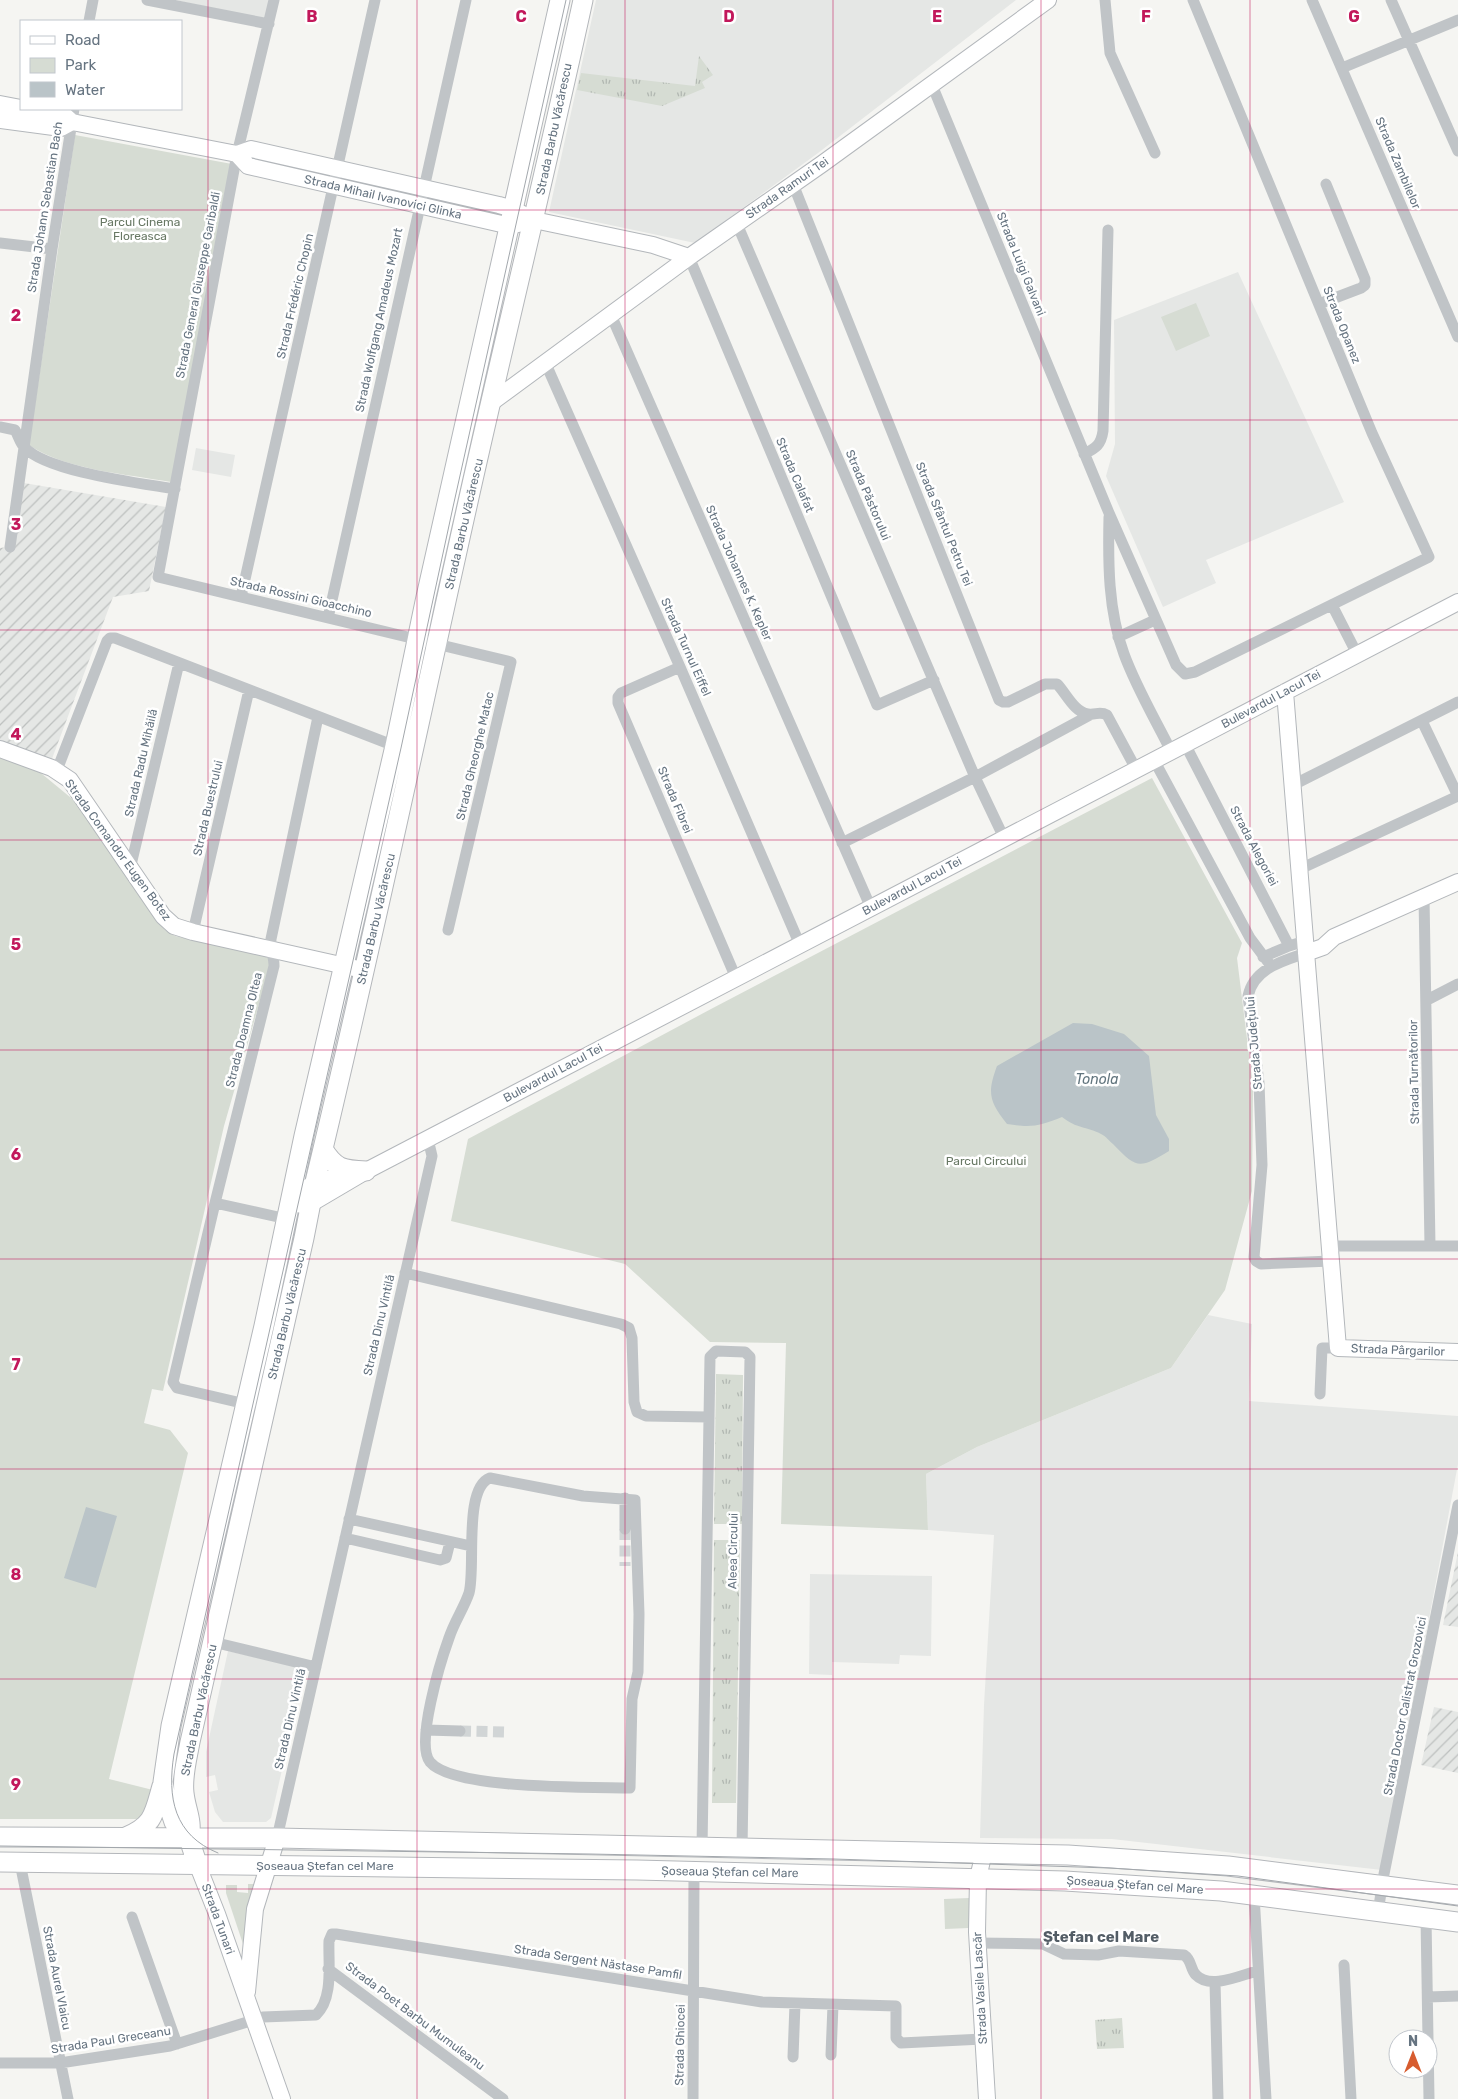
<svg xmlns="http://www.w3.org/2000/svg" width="1458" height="2099" viewBox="0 0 1458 2099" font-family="Rubik,sans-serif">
<defs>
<pattern id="industrial-furrows" width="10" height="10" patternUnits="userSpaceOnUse" patternTransform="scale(1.25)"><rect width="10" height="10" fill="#e5e7e5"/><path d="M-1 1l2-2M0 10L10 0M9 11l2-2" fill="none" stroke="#bdc0bf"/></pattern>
<pattern id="grass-tufts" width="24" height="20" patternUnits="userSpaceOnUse" patternTransform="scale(1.25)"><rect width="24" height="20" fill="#d6dcd3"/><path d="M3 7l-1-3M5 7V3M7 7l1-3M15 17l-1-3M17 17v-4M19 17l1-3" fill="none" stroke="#b1b7b1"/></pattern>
</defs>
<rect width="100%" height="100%" fill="#f5f5f2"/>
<path fill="#e5e7e5" d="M175,0H269L265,19Z
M596,0H1016L818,153L695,243L549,212Z
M1238,272L1344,502L1206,560L1216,583L1163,607L1106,476L1115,444L1114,320Z
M196,448L235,455L231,477L192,470Z
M1208,1315L1252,1324L1249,1401L1458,1416V1464L1382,1870L1112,1839L980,1838L984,1705L994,1535L928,1530L926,1474L977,1447L1171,1368Z
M810,1574L932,1576L931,1656L900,1655L899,1664L832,1662V1675L809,1674Z
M228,1651L305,1669L271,1818L266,1822H223L215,1812L209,1792L218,1790L215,1775L206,1777V1752Z"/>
<path fill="url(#industrial-furrows)" d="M24,483L166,507L149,591L113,597L50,764L0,746V548L15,546Z
M1458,1552V1627L1443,1625Z
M1434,1707L1458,1712V1773L1421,1765Z"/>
<path fill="url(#grass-tufts)" d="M699,56L713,75L702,82L705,88L662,106L577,90L581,73L695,86Z
M716,1374L743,1375L742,1524H714Z
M714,1540H740L736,1803H712Z
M1122,2018L1124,2048L1097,2049L1095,2020Z"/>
<path fill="#d6dcd3" d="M75,135L232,164L171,482C126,474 66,470 29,445Z
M1196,303L1210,336L1176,351L1161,317Z
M0,756L36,769L76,802L156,920L165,930L175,936L264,956L268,958L270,966L224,1126L163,1391L152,1389L144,1423L170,1430L188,1453L109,1779L153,1790L149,1812L141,1819H0Z
M1152,778L1242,943L1237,958L1253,1087L1252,1191L1225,1290L1171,1368L977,1447L926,1474L928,1530L781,1524L786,1343L710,1342L625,1264L451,1221L468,1139L711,1009Z
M248,1884H257L246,1953L226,1893V1885H237V1892L248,1893Z
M969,1898V1928L945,1929L944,1899Z"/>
<path fill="#bac4c8" d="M1073,1023L1092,1024L1124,1034L1149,1056L1156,1115L1169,1139V1151C1139,1169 1137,1169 1113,1144C1109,1141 1106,1136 1101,1134C1086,1126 1077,1129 1062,1117C1039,1126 1032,1128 1007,1124C989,1101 987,1093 997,1066Z
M86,1507L117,1516L96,1588L64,1578Z"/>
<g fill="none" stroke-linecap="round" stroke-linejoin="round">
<path stroke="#d1d5d6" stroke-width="11" stroke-dasharray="11 5.5" stroke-linecap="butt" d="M625,1529V1566
M460,1731L506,1732"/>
<g stroke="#b3b7bb" stroke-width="18">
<path id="secondary" d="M0,104L21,108
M29,109L63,114L72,122L237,154L251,149L499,205L513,209L534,220L653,245L689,257
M0,120L61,128L72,122
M237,154L248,166L510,226L522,223
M492,402L689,257L822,164L1048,0
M1285,692L1338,1348L1458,1352
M0,749L52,768L70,780L163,916L174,926L193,932L363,970
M1306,953L1323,947L1334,937L1458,882
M359,1172C328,1179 313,1178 291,1202L302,1205L310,1204L366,1171L1458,602
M984,1852L978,1878L977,1932L987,2099
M198,1866L217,1914L282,2099
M247,1992L255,1909L277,1838"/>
</g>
<g stroke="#b4b7bb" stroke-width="21">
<path id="primary" d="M323,1149C335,1169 343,1170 366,1171
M0,1837L277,1838L1068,1855L1228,1866L1458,1895
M126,1837C154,1825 154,1814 162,1786
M189,1839C193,1820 186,1811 184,1793C182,1776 187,1759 190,1742L304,1238L315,1182C369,959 416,735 466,511C504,340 546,171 583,0
M0,1862L637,1870L1065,1881L1221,1891L1458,1922
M198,1866L189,1839L174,1822L166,1798L163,1782L171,1726L264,1326L304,1136L395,746L426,597L560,0"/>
</g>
<path stroke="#c0c4c7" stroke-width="11" d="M147,0L269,24
M274,0L237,154L158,577L511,662L448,930
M1105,0L1110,53L1155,153
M1312,0L1458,337
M1391,0L1458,151
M89,21L93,0
M1342,68L1458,20
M932,85L1109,513L1176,665L1185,674L1195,672L1429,557L1372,433L1193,0
M793,184L999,700L1003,702H1008L1045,684H1057C1066,693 1074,712 1088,714C1096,715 1100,711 1107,715L1136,769
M737,224L975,777L1004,838
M0,243L52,249
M689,257L877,705L934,680
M1319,304L1361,288L1365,285V279L1326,184
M611,315L871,908
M545,362L680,667L800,945
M0,427L15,430C18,435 20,443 24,447C47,472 140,483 175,489
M1084,454C1096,448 1101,445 1103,431L1108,230
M1109,517C1108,562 1108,611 1124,654C1136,687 1155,719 1171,751
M10,547L52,249L74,109
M241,597L375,0
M1332,605L1357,654
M328,618L466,0
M1118,637L1155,620
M680,667L621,693L618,697V703L736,978
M1422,721L1458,796
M1185,744L1289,946L1305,941
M1154,760L1250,938L1271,966
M57,770L107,641L110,638H115L400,748
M1293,785L1458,702
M842,843L975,777L1090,715
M130,869L179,663
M1300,869L1458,796
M1424,897L1430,1245
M193,932L249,690
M1306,953C1283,961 1254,968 1248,996L1259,1083L1262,1165L1254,1257L1256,1261L1261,1264L1331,1261
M1263,957L1289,946
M1427,1000L1458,984
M215,1203L287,1219
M1330,1246H1458
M405,1273L621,1324L629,1328L632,1338L634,1402L637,1412L646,1416L708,1417
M1320,1394L1322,1348H1338
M250,1405L177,1388L173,1382L215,1203L274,966C274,956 270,949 271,939L318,717
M490,1478L583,1496L635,1500L639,1614L638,1672L632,1699L630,1788C592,1787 453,1790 430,1762C415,1744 441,1660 449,1638C454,1622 464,1608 469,1593C476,1569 463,1488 490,1478Z
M349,1519L471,1546
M625,1529V1498
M345,1538L440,1560L446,1558L450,1542
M213,1642L316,1667
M426,1730L460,1731
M277,1838L432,1156L428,1139
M702,1848L710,1357L716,1351L745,1352L750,1357L742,1849
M20,1863L68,2099
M1254,1895L1266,2099
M1378,1912L1384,1874L1458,1505
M132,1917L177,2044
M1426,1918L1429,2099
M977,1943L1043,1944L1064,1954L1098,1955L1119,1951L1184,1955C1192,1960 1190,1969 1196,1975C1210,1990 1241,1975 1257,1971
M1344,1965L1351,2099
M328,1969L503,2099
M1215,1982L1218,2099
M1428,1997L1458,1996
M831,2055L833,2005
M793,2057L795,2004
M0,2063H60L170,2046L263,2017L316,2015C334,1998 328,1963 329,1941L332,1934H336L762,2002L896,2006V2038L901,2043L983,2039
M693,2099L694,1871"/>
<use href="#secondary" stroke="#fff" stroke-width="16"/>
<use href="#primary" stroke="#fff" stroke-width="19"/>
<path stroke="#a2a7ac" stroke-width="1" d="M0,1846L590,1854L834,1859L1109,1868L1238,1876L1458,1906
M218,1853C174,1835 167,1798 174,1754L401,748L453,507L566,0"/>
</g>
<path fill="none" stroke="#c2185b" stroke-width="1" stroke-opacity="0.55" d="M208,0V2099M417,0V2099M625,0V2099M833,0V2099M1041,0V2099M1250,0V2099M0,210H1458M0,420H1458M0,630H1458M0,840H1458M0,1050H1458M0,1259H1458M0,1469H1458M0,1679H1458M0,1889H1458"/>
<g text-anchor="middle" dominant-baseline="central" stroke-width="5" stroke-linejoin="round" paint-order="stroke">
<g font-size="12" fill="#667481" stroke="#fff">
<text transform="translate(554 129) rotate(-78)">Strada Barbu Văcărescu</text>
<text transform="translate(1398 163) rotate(67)">Strada Zambilelor</text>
<text transform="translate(787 188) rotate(-35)">Strada Ramuri Tei</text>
<text transform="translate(383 197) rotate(13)">Strada Mihail Ivanovici Glinka</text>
<text transform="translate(45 207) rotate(-81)">Strada Johann Sebastian Bach</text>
<text transform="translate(1021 264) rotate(68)">Strada Luigi Galvani</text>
<text transform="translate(198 285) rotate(-79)">Strada General Giuseppe Garibaldi</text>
<text transform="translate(295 296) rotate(-77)">Strada Frédéric Chopin</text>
<text transform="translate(379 320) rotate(-78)">Strada Wolfgang Amadeus Mozart</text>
<text transform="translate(1342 325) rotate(68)">Strada Opanez</text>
<text transform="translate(795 475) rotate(67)">Strada Calafat</text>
<text transform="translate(868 495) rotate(67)">Strada Păstorului</text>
<text transform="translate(464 524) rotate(-77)">Strada Barbu Văcărescu</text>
<text transform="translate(944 524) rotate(68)">Strada Sfântul Petru Tei</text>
<text transform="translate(739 573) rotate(66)">Strada Johannes K. Kepler</text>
<text transform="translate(301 597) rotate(13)">Strada Rossini Gioacchino</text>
<text transform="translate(686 647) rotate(66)">Strada Turnul Eiffel</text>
<text transform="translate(1271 699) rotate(-28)">Bulevardul Lacul Tei</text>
<text transform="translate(475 756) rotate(-77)">Strada Gheorghe Matac</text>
<text transform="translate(141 763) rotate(-77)">Strada Radu Mihăilă</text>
<text transform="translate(675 800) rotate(67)">Strada Fibrei</text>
<text transform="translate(208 808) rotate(-77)">Strada Buestrului</text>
<text transform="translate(1254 846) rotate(62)">Strada Alegoriei</text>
<text transform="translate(118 850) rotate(54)">Strada Comandor Eugen Botez</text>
<text transform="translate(912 886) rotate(-28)">Bulevardul Lacul Tei</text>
<text transform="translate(376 919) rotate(-77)">Strada Barbu Văcărescu</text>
<text transform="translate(244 1030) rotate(-76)">Strada Doamna Oltea</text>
<text transform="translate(1254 1043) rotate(-95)">Strada Județului</text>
<text transform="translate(1414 1072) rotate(-91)">Strada Turnătorilor</text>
<text transform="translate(553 1073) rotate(-28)">Bulevardul Lacul Tei</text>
<text transform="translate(287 1314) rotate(-77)">Strada Barbu Văcărescu</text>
<text transform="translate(379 1325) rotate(-77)">Strada Dinu Vintilă</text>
<text transform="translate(1398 1350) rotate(2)">Strada Pârgarilor</text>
<text transform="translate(733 1551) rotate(-89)">Aleea Circului</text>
<text transform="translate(1405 1706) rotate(-79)">Strada Doctor Calistrat Grozovici</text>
<text transform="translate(199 1710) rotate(-78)">Strada Barbu Văcărescu</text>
<text transform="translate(290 1719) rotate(-77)">Strada Dinu Vintilă</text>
<text x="325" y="1866">Șoseaua Ștefan cel Mare</text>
<text transform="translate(730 1872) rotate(1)">Șoseaua Ștefan cel Mare</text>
<text transform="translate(1135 1885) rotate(4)">Șoseaua Ștefan cel Mare</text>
<text transform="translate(218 1919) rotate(70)">Strada Tunari</text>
<text transform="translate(598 1962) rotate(9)">Strada Sergent Năstase Pamfil</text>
<text transform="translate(57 1978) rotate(79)">Strada Aurel Vlaicu</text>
<text transform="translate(980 1988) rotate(-93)">Strada Vasile Lascăr</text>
<text transform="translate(415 2016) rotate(37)">Strada Poet Barbu Mumuleanu</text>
<text transform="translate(111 2040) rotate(-9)">Strada Paul Greceanu</text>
<text transform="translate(680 2045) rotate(-89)">Strada Ghiocei</text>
</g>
<g font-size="12" fill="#687864" stroke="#fff">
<text x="140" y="222">Parcul Cinema<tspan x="140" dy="14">Floreasca</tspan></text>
<text x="986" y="1161">Parcul Circului</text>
</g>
<g font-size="14" font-style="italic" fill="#62757e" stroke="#fff">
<text x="1097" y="1079">Tonola</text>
</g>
<g font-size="15" font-weight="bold" fill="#535d66" stroke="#fff">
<text x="1101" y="1937">Ștefan cel Mare</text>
</g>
</g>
<g font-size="16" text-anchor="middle" font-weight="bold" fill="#c2185b" stroke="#fff" stroke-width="5" stroke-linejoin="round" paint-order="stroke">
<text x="312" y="22">B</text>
<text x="521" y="22">C</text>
<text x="729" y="22">D</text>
<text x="937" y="22">E</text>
<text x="1146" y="22">F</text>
<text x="1354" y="22">G</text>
<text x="16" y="321">2</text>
<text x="16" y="530">3</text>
<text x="16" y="740">4</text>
<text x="16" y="950">5</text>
<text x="16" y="1160">6</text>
<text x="16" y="1370">7</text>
<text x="16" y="1580">8</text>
<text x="16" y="1790">9</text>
</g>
<rect x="20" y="20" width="162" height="90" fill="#ffffff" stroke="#c2c7cd"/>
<rect x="30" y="36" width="25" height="8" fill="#ffffff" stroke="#c2c7cd"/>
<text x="65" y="45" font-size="15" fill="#667481">Road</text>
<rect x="30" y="58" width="25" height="15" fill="#d6dcd3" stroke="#c2c7cd"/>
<text x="65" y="70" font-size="15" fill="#667481">Park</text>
<rect x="30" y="82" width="25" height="15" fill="#bac4c8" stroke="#c2c7cd"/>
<text x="65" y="95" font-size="15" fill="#667481">Water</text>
<g transform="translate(1413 2054)"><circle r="24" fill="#ffffff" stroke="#c2c7cd"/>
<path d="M0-4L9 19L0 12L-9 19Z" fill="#d75c2f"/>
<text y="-8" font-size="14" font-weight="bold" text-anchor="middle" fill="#667481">N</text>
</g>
</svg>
